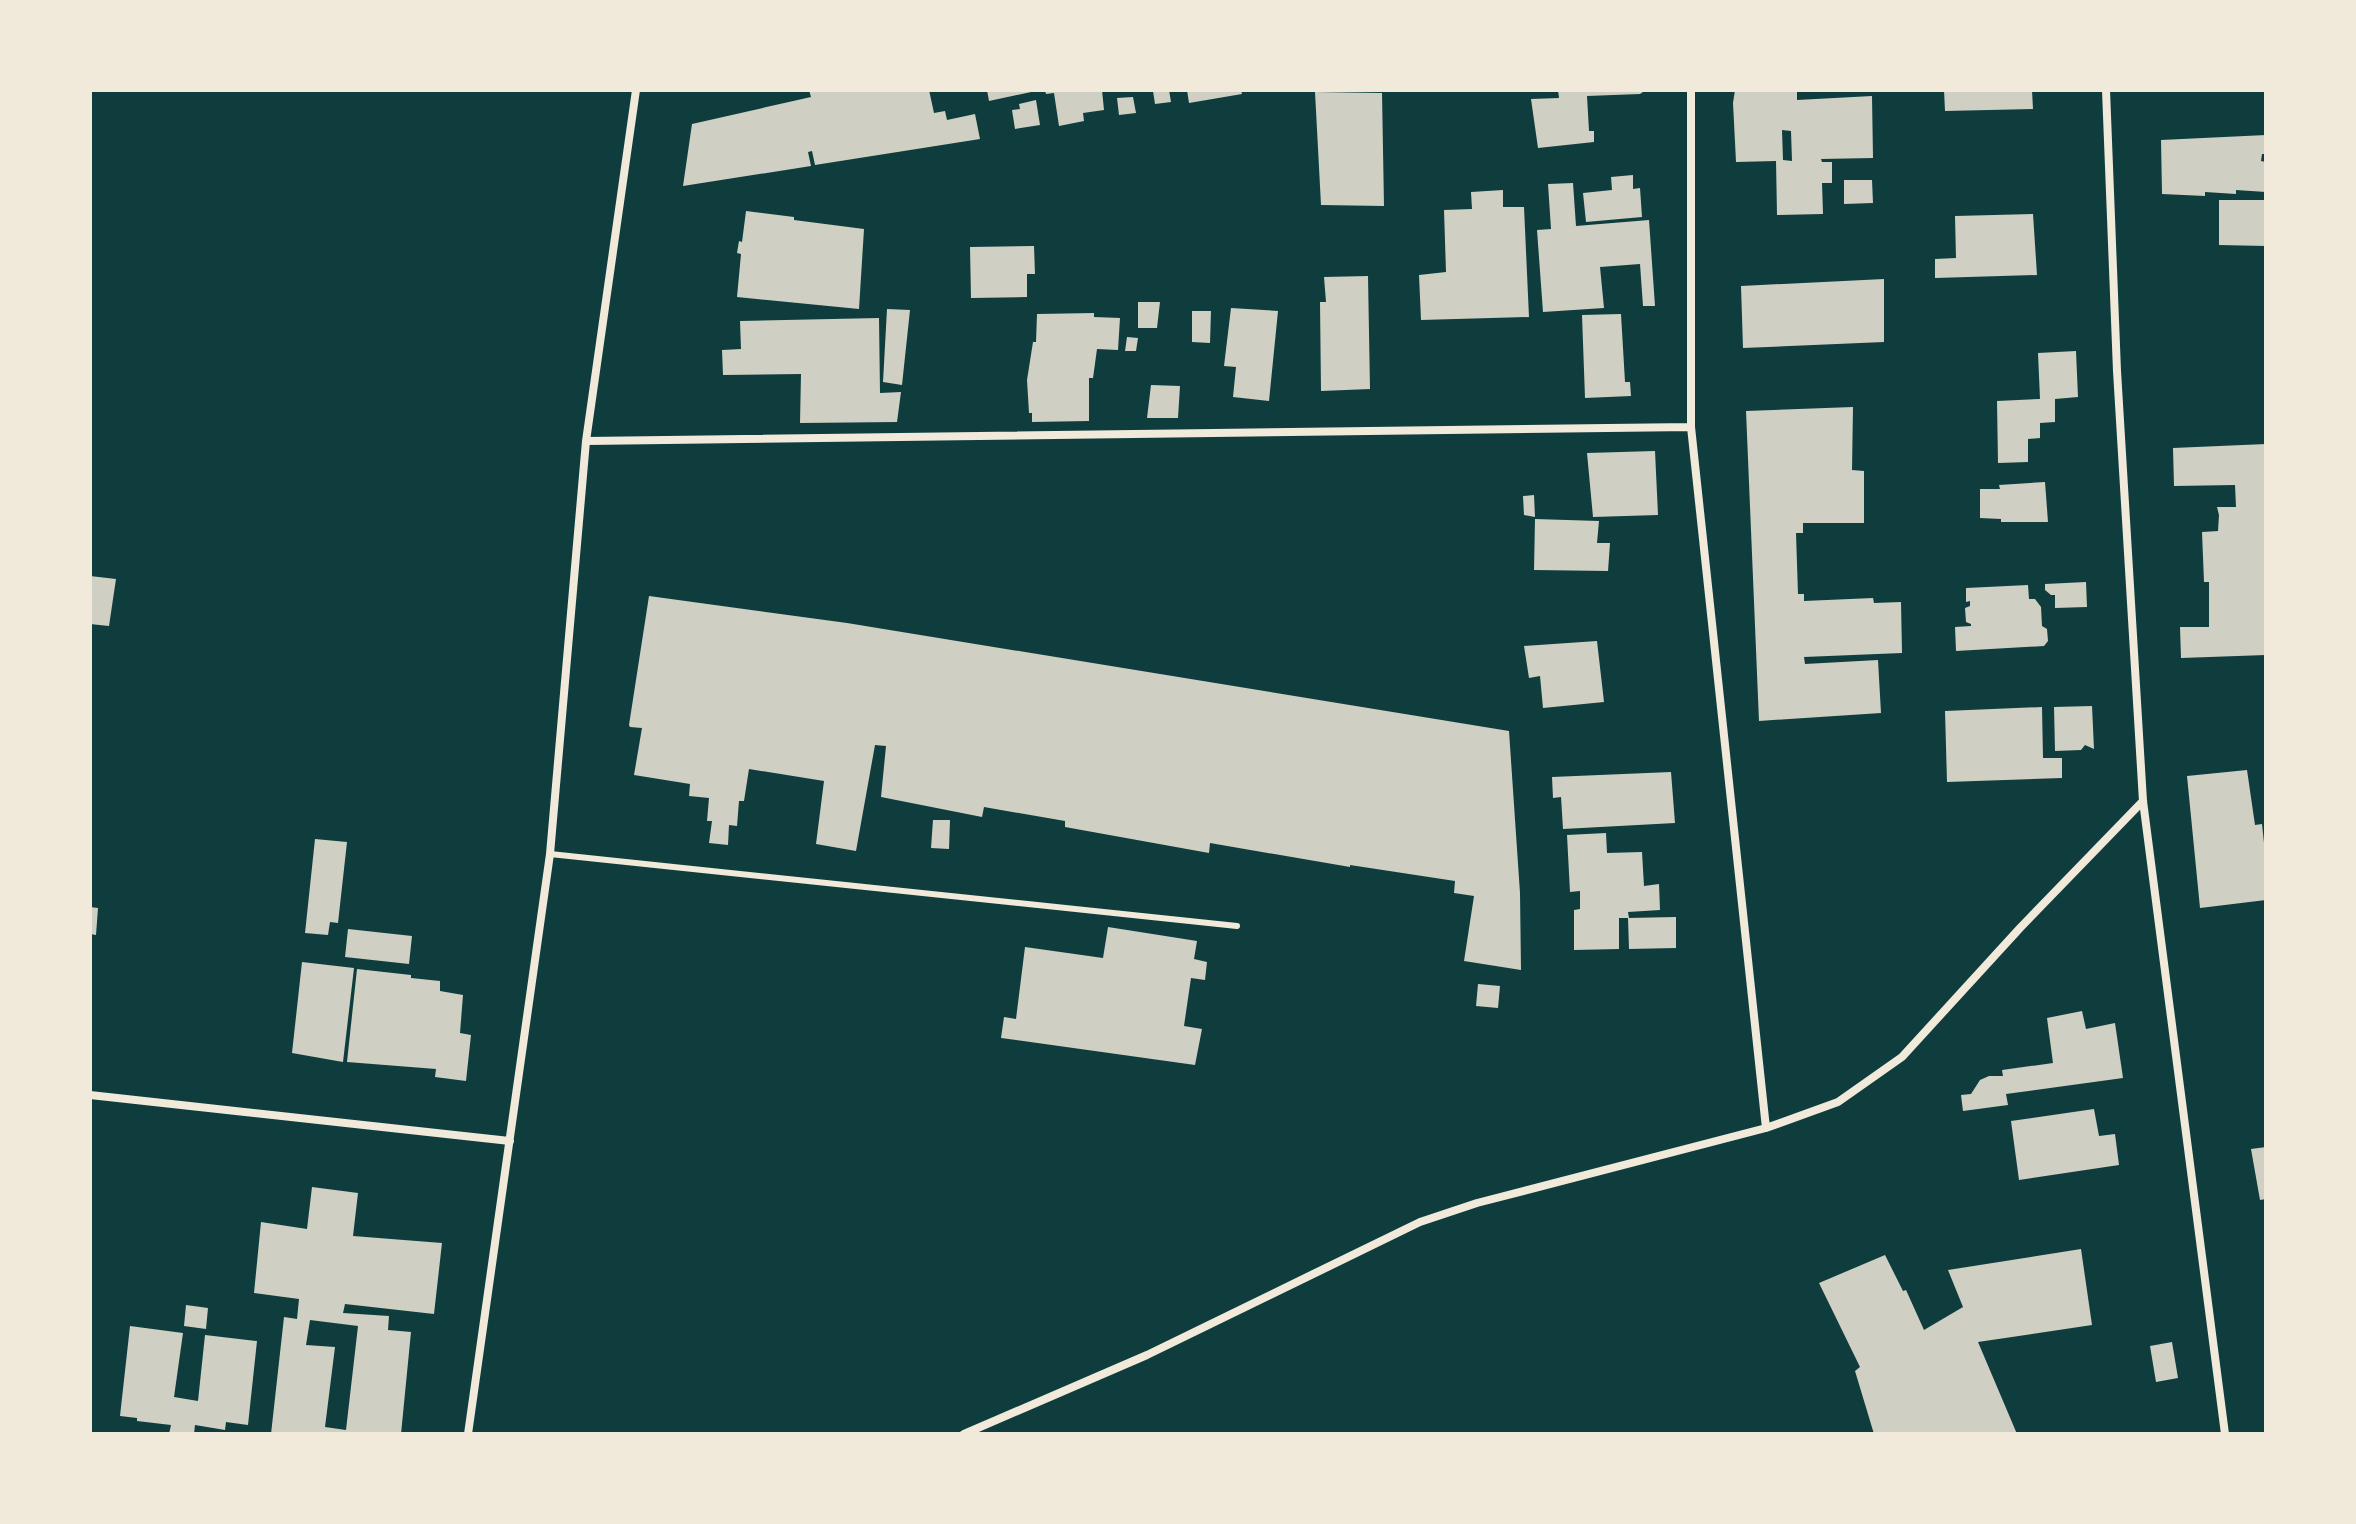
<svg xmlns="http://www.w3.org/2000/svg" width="2356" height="1524" viewBox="0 0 2356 1524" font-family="'Libre Baskerville',serif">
<rect width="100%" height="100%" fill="#0f3d3e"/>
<path fill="#cfcfc3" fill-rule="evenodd" d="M809,90H929L934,113L945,111L947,120L975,114L980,139L815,165L812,151L808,152L811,166L683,186L692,124L811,97Z
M987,90H1036V91L989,101Z
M1045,90H1102L1104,110L1083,113L1084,121L1059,126L1054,93L1046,94Z
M1169,90L1171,102L1155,104L1153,91Z
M1187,90H1241L1242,94L1189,103Z
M1558,90H1646L1640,94L1587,96L1589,131H1594V142L1538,148L1531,99L1559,98Z
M1735,90H1797V100L1872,96L1873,158L1821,159L1822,162H1832V183H1822L1823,214L1777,215L1776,161L1736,162L1733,103ZM1782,130L1791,131L1792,161L1783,160Z
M1944,90H2032L2033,109L1945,111Z
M1315,92L1382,93L1384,206L1321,205Z
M1133,97L1136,113L1119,115L1117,98Z
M1036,100L1040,125L1015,129L1012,110L1020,109L1019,104Z
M2266,135V154H2262L2261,161L2266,162V192L2236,190V194L2205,192V196L2162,194L2161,140Z
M1633,175V189L1640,188L1642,217L1586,222L1583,193L1612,190L1611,177Z
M1844,180H1872L1873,203L1844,204Z
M1573,183L1576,226L1649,220L1655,306H1643L1640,264L1600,267L1604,308L1543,312L1537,230L1551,229L1548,184Z
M1503,190V207H1524L1529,317L1421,320L1419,275L1446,272L1444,210L1472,209L1471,192Z
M2219,200H2266V246L2219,245Z
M746,211L794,217V220L864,229L859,309L737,297L741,254L737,253L739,241L742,242Z
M2033,214L2037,275L1935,278V259L1956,258L1955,216Z
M1034,246L1035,274H1027V297L971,298L970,247Z
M1368,276L1370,389L1321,391L1320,302H1326L1324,277Z
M1884,279V342L1743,348L1741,286Z
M1138,302H1160L1157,328H1138Z
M1231,308L1278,311L1269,401L1233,397L1236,367L1224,366Z
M887,309L910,310L902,385L883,382Z
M1192,311H1211L1210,343L1192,342Z
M1094,313V317L1120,318L1118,350L1097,349L1093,378H1089V421L1032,422V413H1029L1027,380L1033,342H1036L1037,314Z
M1621,314L1625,382H1630L1631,396L1585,398L1582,315Z
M879,318L880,393L901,392L897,422L800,423L801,374L723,375L722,350L741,349L740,321Z
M1127,337L1138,338L1136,351H1125Z
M2076,351L2078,397L2055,399V422L2040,423V438L2028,439V462L1998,463L1997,401L2040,399L2038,353Z
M1151,385L1180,386L1178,418H1147Z
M1853,407L1852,470L1864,471V523H1803V533H1796L1798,594H1804V601L1873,598L1874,603L1901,602L1902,653L1804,657L1805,664L1878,660L1881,713L1759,721L1746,411Z
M2266,444V655L2181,658L2180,627H2209V582H2204L2202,532L2218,531L2219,515L2217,507H2236L2235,485L2174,486L2173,448Z
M1655,451L1658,515L1593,517L1587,453Z
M2045,482L2048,522H2001V519L1980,518V489H2000L1999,485Z
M1534,495L1535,517L1524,515L1523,496Z
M1535,519L1599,521L1597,543H1610L1608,571L1534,570Z
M90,576L116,579L109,626L90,624Z
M2086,582L2087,607L2055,608V595H2051L2045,590V584Z
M2028,585L2029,599H2035L2041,607L2042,626L2047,629L2048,641L2044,646L1956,651L1955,627L1971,626V624L1966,622L1965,608L1970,606V601L1966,602V588Z
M649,596L847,623L1509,731L1520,893L1521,970L1464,961L1474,896L1454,893L1455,881L1350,865V867L1210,843L1209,853L1065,827V821L984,807L982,817L881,797L886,746L875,745L856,851L816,844L824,781L749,769L744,801H739L737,826L729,825L728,845L709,843L712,821H707L709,798L689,796L690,784L634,775L642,728L630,727L629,725Z
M1597,641L1604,702L1543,708L1540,676L1529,678L1524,646Z
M2092,706L2094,749L2085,745L2081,750L2055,751L2054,707Z
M2042,707L2043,758H2062V778L1947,782L1945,711Z
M2247,770L2255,825L2262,824L2264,843L2266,842V900L2200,908L2187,776Z
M1671,772L1675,823L1563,829L1561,797L1553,798L1552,777Z
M933,820H950L949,849L931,848Z
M1606,833L1607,853L1642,852L1644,886L1659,884L1660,910L1628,912L1629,918H1619V949L1574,950V910L1580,909V891L1570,892L1567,835Z
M315,839L347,842L338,923L330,922L328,935L305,933Z
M90,907L98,908L96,935L90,934Z
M1676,917V948L1629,949L1628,918Z
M1108,927L1197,941L1194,959L1207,962L1205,980L1191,978L1184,1026L1202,1029L1195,1065L1001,1038L1004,1017L1016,1019L1025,947L1103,958Z
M348,929L412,936L409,964L345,957Z
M302,962L354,968L343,1062L292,1053Z
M357,969L411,975V978L440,981V991L463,995L460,1033L471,1035L466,1081L435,1077L436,1069L347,1062Z
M1478,984L1500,986L1498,1008L1476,1006Z
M2082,1011L2086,1029L2115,1023L2123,1078L2006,1094L2008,1105L1963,1111L1961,1095L1971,1094L1980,1080L1989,1076H2003L2002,1070L2053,1063L2047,1018Z
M2094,1109L2099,1136L2115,1134L2119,1165L2019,1180L2011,1121Z
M2266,1147V1199L2260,1200L2251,1149Z
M312,1187L358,1193L353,1236L442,1243L434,1314L345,1304L343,1313L389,1316L388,1330L411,1332L401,1434H271L284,1317L297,1319L299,1299L254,1293L261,1222L307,1229ZM310,1320L358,1326L346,1430L325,1427L335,1347L306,1345Z
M2081,1249L2092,1325L1978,1342L2017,1434H1874L1855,1371L1860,1367L1819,1283L1885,1255L1903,1291L1906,1290L1924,1330L1963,1307L1948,1270Z
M186,1305L208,1308L206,1329L184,1326Z
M130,1326L183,1333L174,1397L198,1401L205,1335L257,1341L248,1425L226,1422L225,1430L195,1425L194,1434H169L171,1425L137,1421V1418L120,1416Z
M2172,1342L2178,1378L2156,1382L2150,1346Z"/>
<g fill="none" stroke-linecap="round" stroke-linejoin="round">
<path stroke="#f1e9da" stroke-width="6" d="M550,854L1237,926"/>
<path stroke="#f1e9da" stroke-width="8" d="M1691,90V427L1766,1128
M2106,90L2117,371L2143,801L2225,1434
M586,441L1691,427
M90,1095L510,1141
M468,1434L550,854L586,441L636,90
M964,1434L1147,1355L1420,1222L1477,1203L1766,1128L1838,1102L1902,1057L2020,928L2143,801"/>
</g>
<rect width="2356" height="1524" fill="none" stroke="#f1e9da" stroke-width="184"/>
</svg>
